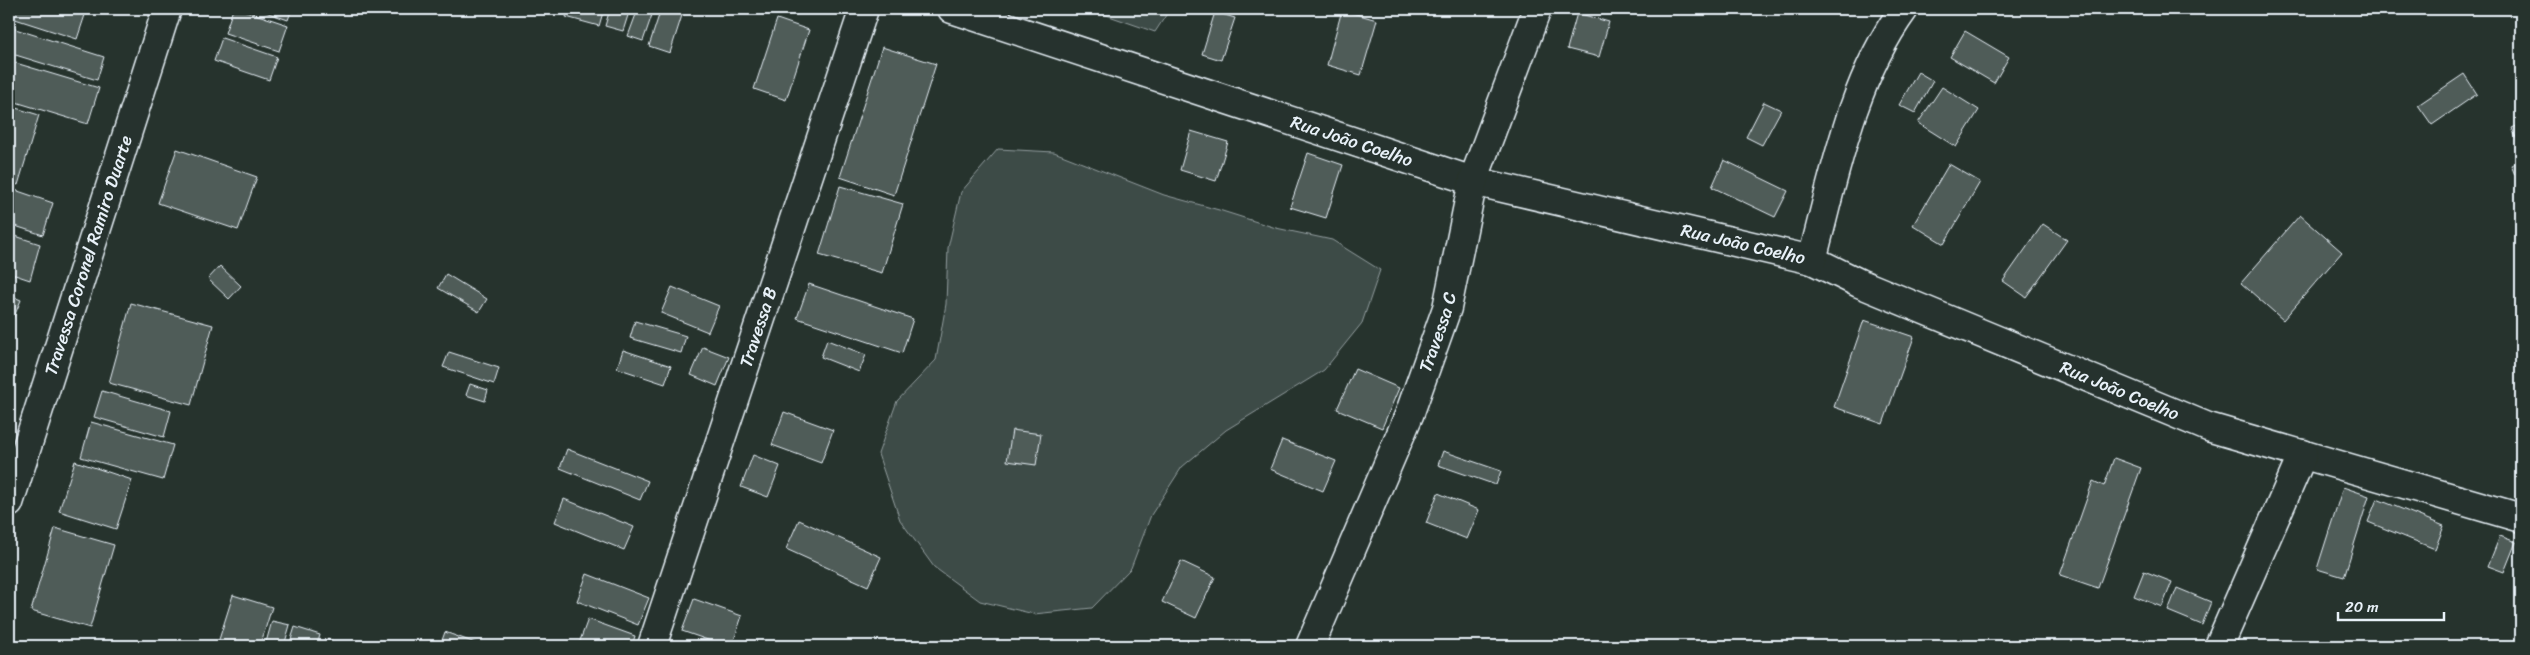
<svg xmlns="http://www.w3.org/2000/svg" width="2530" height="655" viewBox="0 0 2530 655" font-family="Sriracha,sans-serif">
<rect width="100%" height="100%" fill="#26332d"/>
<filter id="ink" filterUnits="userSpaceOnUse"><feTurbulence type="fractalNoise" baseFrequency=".02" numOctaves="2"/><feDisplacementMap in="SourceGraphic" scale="10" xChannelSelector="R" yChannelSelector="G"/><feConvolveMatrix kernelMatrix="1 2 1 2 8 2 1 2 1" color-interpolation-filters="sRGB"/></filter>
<g filter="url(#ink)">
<path fill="#3e4b47" stroke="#939ea0" d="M1089,9H1170L1155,32Z
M998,149L1054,152L1164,195L1219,210L1276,228L1332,240L1380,270L1362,323L1324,370L1226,430L1182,467L1151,515L1131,568L1092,608L1034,614L980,601L934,567L900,520L878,454L897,401L936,360L946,304L948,248L961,192Z"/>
<path fill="#505c59" stroke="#e8f1f8" d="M9,9H87L77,39L9,17Z
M233,9H240L288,25L279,51L225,33Z
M257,9H292L288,20Z
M568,9H604L599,26L566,17Z
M610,9H630L623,31L605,26Z
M638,9H654L643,41L628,36Z
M661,9H684L670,53L649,46Z
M1599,9H1624L1622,15Z
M1342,10L1377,20L1361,75L1327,65Z
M1215,12L1235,18L1221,60L1202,54Z
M1577,13L1609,22L1599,57L1567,49Z
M777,19L809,30L786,100L754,89Z
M9,27L104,57L97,80L9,53Z
M1965,31L2009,57L1994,83L1950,57Z
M222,38L277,57L269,80L214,61Z
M882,47L936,64L894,195L840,177Z
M9,61L99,88L88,124L9,100Z
M1918,72L1933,81L1915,113L1899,105Z
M2464,74L2477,94L2432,125L2418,105Z
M1942,87L1979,110L1956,147L1918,123Z
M1764,102L1781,110L1762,145L1746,137Z
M9,106L39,115L18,185L9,182Z
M2521,124V150L2512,128Z
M1191,131L1228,142L1216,181L1180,170Z
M177,149L257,177L238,230L158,203Z
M1308,153L1343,165L1326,218L1290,207Z
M1724,160L1788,191L1775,217L1712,187Z
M2521,161V173L2515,175L2511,165Z
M1949,164L1980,182L1944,244L1913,225Z
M840,186L903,204L882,273L819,255Z
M9,188L53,203L43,235L9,224Z
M2300,215L2342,252L2283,320L2241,283Z
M2043,224L2067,240L2026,297L2003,281Z
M9,234L40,244L30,280L9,273Z
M220,266L241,286L229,299L208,279Z
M446,274L487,299L479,312L438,288Z
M809,284L913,319L902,353L797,318Z
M672,287L719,306L708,332L661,313Z
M9,295L21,300L13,319L9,318Z
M131,303L213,325L191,405L109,383Z
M1864,320L1914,337L1883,424L1834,407Z
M635,321L686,336L681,353L630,338Z
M827,340L866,355L859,372L821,357Z
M703,347L729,357L717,386L691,375Z
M623,350L671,366L665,384L617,368Z
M449,352L499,368L494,384L443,367Z
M1355,369L1399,388L1382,428L1337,409Z
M470,384L488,390L485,401L466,395Z
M102,391L171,411L164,437L94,417Z
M784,412L833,430L821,463L772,445Z
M91,422L173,445L163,480L81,457Z
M1012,430L1041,434L1036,465L1007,461Z
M1282,440L1336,461L1323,491L1270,469Z
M567,449L648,481L640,500L560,468Z
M1443,451L1501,471L1496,485L1438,465Z
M753,455L780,466L768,497L741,487Z
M2114,458L2141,468L2098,588L2060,575L2093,481L2104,486Z
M75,461L132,480L116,529L59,511Z
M2343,487L2369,496L2344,577L2317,569Z
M1438,493L1479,510L1467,539L1426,523Z
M564,499L634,527L624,550L555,522Z
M2377,499L2444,526L2435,549L2368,522Z
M799,520L881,557L868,586L786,549Z
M55,528L114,545L90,628L31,611Z
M2500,536L2516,542L2504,572L2488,566Z
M1181,561L1215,577L1196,618L1162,602Z
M2144,571L2172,582L2162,607L2134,596Z
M587,574L649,598L638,625L577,601Z
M2177,588L2211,602L2202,625L2168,611Z
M233,595L272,607L260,646H217Z
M694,599L742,616L732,646H725L682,631Z
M588,619L635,636L632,646H578Z
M272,621L290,625L284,646H265Z
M295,627L320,635L317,646H289Z
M445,632L478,644L477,646H440Z
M326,639L344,645L343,646H323Z"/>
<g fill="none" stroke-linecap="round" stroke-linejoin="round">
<g stroke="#e8f1f8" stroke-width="31">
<g id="minor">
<path id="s1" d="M952,9L1473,181L1812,260L1859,283L2208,427L2521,518"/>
<path d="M1812,260C1834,176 1852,80 1904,9"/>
<path id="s2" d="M9,503L167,9"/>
<path id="s3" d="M652,646L864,9"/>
<path id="s4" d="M1310,646L1409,415L1447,308L1473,181L1537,9"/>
<path d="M2219,646L2303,454"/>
</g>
</g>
<use href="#minor" stroke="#26332d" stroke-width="28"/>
</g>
</g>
<g text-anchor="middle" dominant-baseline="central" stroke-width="5" stroke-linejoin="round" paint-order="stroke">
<g font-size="18" fill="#e8f1f8" stroke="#26332d">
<text stroke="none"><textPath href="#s1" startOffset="421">Rua João Coelho</textPath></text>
<text stroke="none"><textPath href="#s1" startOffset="826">Rua João Coelho</textPath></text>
<text stroke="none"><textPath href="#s2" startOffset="260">Travessa Coronel Ramiro Duarte</textPath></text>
<text stroke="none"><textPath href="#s3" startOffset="336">Travessa B</textPath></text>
<text stroke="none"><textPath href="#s4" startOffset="339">Travessa C</textPath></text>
<text stroke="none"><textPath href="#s1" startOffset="1231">Rua João Coelho</textPath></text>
</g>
</g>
<rect width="2530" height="655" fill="none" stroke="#26332d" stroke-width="30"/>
<rect x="15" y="15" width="2500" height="625" fill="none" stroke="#e8f1f8" stroke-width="2" filter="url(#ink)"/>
<path d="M2338 612v8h106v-8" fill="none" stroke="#e8f1f8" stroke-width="2.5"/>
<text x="2345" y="612" font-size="15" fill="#e8f1f8" stroke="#26332d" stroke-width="4" paint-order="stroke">20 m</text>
</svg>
